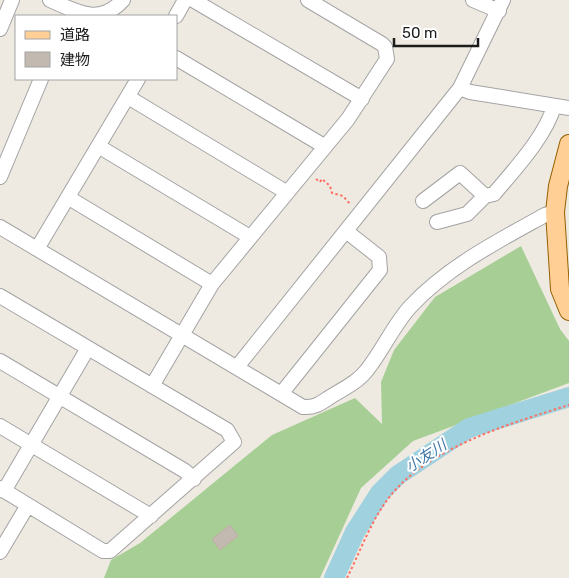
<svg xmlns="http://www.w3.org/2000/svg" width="569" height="578" viewBox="0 0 569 578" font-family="Rubik,'Noto Sans JP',sans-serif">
<rect width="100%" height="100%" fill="#eeeae2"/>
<path fill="#a7cf95" d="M521,246L560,329L569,341V383L413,441L361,488L320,578H104L111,560L140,543L272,435L355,398L382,424L381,382L394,350L435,297Z"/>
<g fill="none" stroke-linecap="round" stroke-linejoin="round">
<path stroke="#a0d1de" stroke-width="20" d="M334,578L355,532L380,493L398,475L469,428L569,397"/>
</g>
<path fill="#c2b9b1" stroke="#c0afa3" d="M230,525L238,536L220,550L212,539Z"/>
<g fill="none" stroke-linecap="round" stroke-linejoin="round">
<g stroke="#a3a3a3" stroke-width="16">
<path id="minor" d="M50,0C78,12 99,26 123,0
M193,0L362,99
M473,0L499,11
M176,16L185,0
M0,29L12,0
M176,58L324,146
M460,88L470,92L569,108
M128,97L286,192
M98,146L250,237
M0,177L41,79
M69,198L212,284
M423,201L460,173L485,196L494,194C514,170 546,136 554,106
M437,222L467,214L485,196
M0,227L303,407C315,408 321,403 330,397C343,389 358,382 367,370C383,350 393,326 410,307C447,267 498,241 545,215L555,212
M37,249L138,79
M0,296L227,430L234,442L110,551H103L0,488
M0,361L185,471L194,479
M237,367L460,88L503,0
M152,386L212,284L348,119L387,59L385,47L382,44L308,0
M281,394L380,270L379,257L346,231
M0,426L151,516
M4,491L88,348
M0,552L28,505"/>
</g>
<g stroke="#956000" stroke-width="20">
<path id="major" d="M569,144L558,186L555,212L560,289L569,311"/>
</g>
<path stroke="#fe6f62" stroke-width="2" stroke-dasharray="2.5 2.5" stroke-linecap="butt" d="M316,179L320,182L322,179L330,186L332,193L343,196L350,204
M347,578C359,554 369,526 385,503C422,449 509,424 569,405"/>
<use href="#minor" stroke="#fff" stroke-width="14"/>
<use href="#major" stroke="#ffcf96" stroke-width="18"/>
</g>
<g text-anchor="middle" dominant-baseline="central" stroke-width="4" stroke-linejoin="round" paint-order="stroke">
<g font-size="15" font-style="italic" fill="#4378a7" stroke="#fff">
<text transform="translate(426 456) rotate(-33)">小友川</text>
</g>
</g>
<rect x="15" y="15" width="162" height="65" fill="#ffffff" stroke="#a4a4a4"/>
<rect x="25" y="31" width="25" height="8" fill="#ffcf96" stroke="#a4a4a4"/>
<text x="60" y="40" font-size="15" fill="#1c1c1c">道路</text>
<rect x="25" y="52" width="25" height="15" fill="#c2b9b1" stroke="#a4a4a4"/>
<text x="60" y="65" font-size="15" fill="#1c1c1c">建物</text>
<path d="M394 38v8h84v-8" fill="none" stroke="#1c1c1c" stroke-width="2.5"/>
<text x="402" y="38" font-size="15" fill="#1c1c1c" stroke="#ffffff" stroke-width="4" paint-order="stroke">50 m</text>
</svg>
